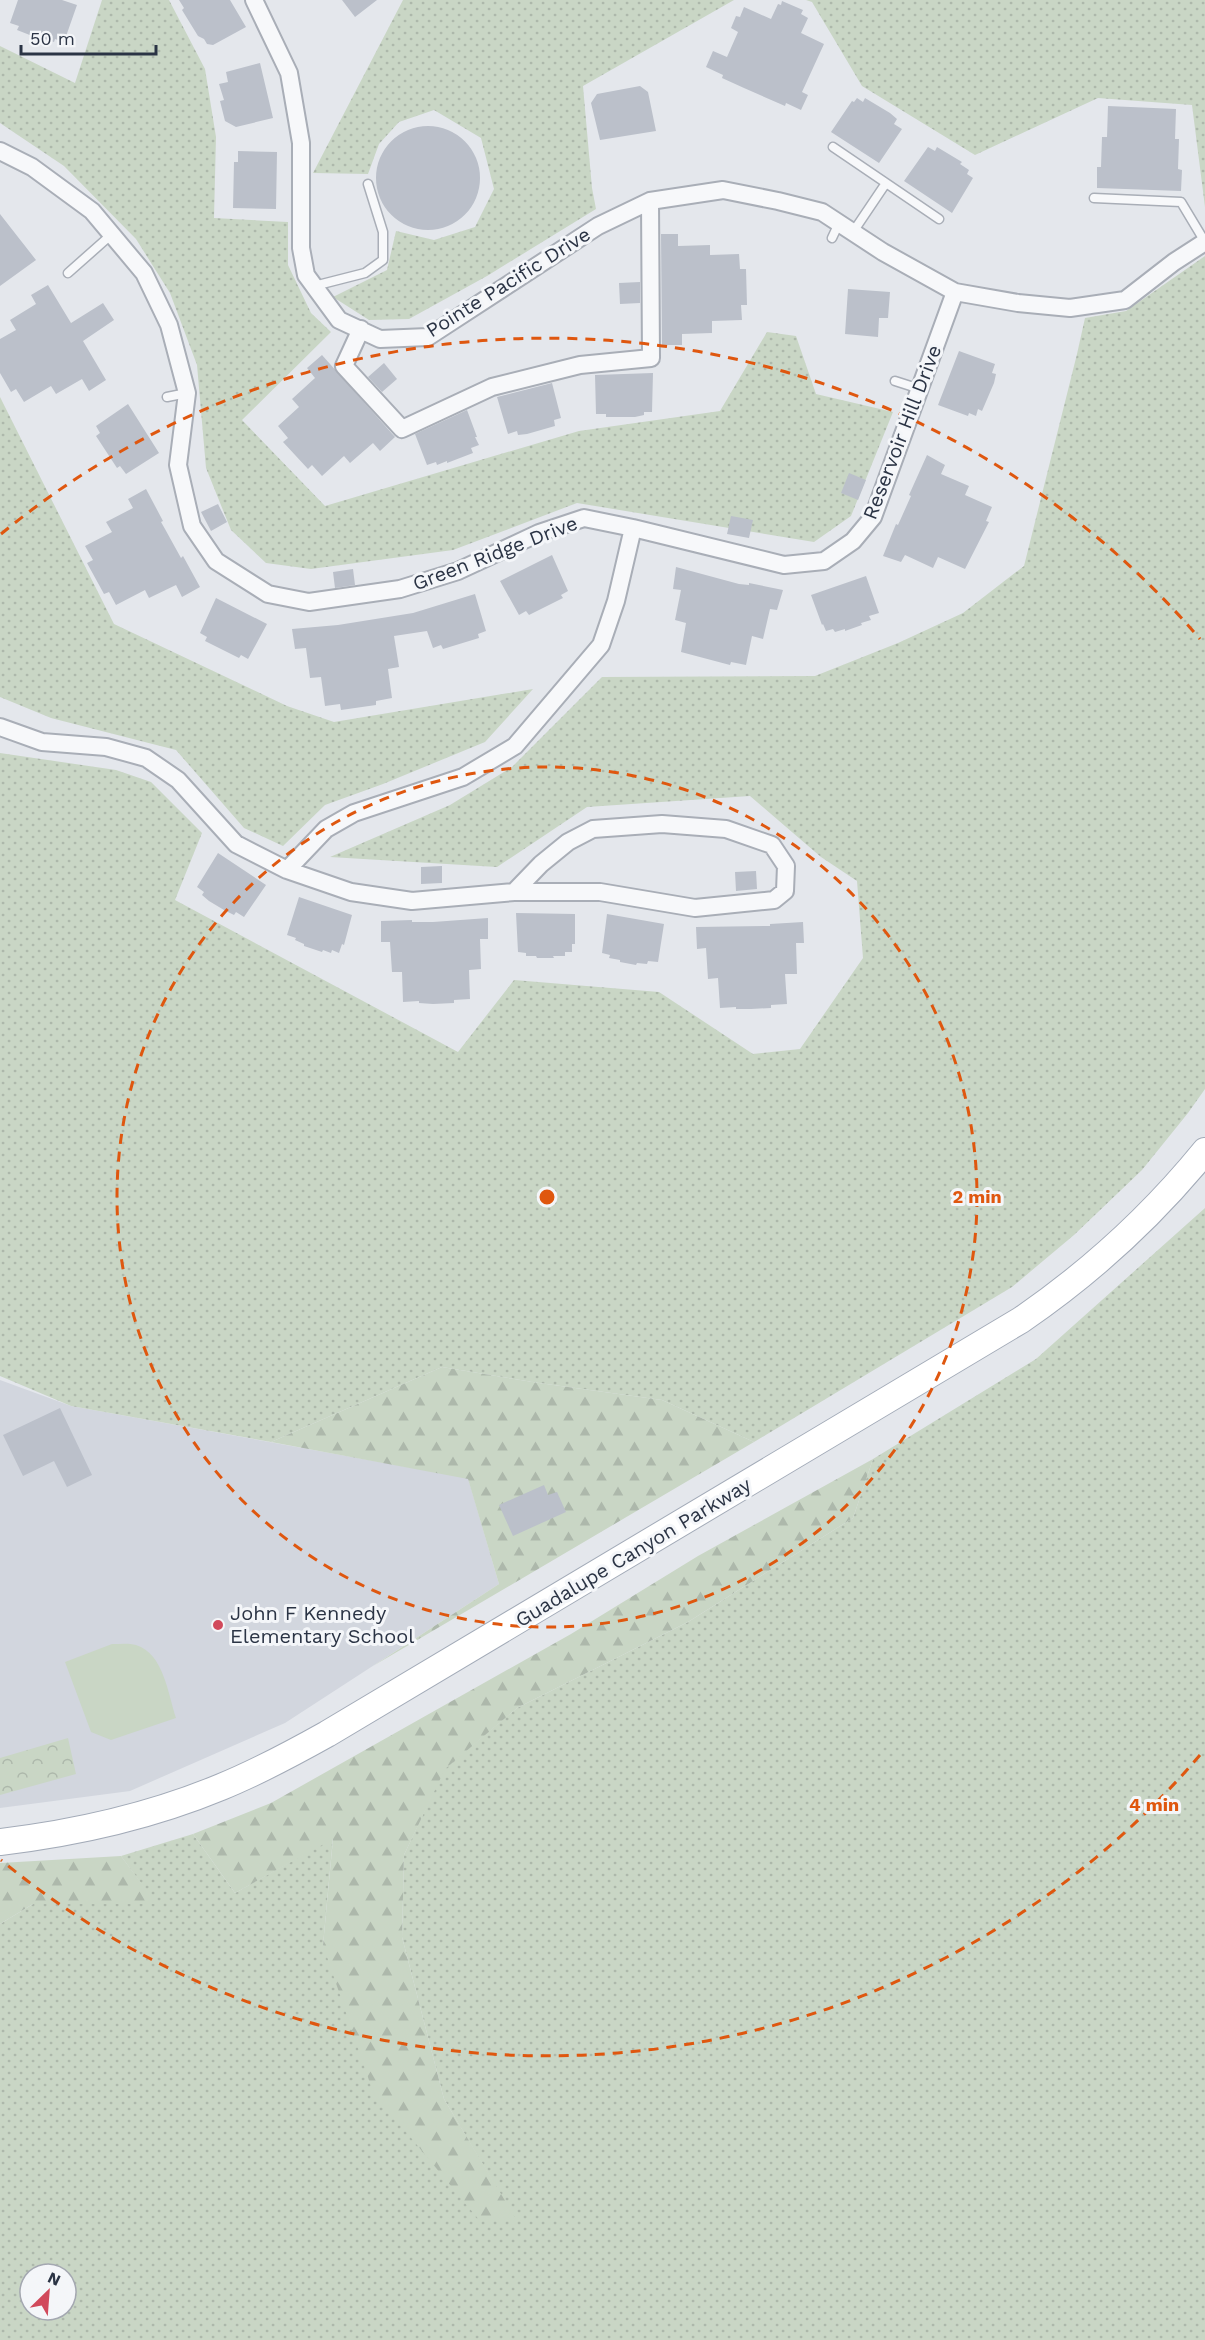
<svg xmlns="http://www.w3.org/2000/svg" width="1205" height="2340" viewBox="0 0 1205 2340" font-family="'Work Sans',sans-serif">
<defs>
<pattern id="grass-dots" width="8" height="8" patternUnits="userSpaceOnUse" patternTransform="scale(1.5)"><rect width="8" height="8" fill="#c9d6c5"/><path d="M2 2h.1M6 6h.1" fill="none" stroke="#adb8ab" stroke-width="1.8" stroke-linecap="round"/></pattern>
<pattern id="forest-firs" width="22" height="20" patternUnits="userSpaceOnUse" patternTransform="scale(1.5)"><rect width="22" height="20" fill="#c9d6c5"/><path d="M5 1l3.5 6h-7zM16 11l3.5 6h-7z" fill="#adb8ab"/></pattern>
<pattern id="park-crowns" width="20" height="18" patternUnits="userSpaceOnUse" patternTransform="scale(1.5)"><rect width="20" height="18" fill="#c9d6c5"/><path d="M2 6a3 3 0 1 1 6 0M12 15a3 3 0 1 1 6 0" fill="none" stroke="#adb8ab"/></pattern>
</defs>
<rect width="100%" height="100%" fill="#e4e7ec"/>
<path fill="#d2d6de" d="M0,1380L71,1406L468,1478L499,1584L285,1723L130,1791L0,1808Z"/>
<path fill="url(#grass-dots)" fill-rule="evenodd" d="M102,0H169L205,69L216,137L214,218L288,222V265L311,313L331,332L242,420L325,506L579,431L720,411L767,332L796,336L816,394L893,412L851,516L814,542L577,503L453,550L311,569L266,563L231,530L206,468L197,365L170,293L136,239L64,166L0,123V46L75,83Z
M403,0H734L583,86L592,188L596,209L487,276L409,319L369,320L333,297L387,270L396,231L434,240L475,227L494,189L481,138L434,110L399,122L379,144L368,174L313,173Z
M806,0H1205V207L1192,105L1098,98L975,155L862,86L812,2Z
M1205,256V1089L1188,1113L1142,1170L1074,1235L1012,1287L754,1442L662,1400L539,1383L442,1367L271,1442L71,1406L0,1376V753L116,770L151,782L202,833L175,900L458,1052L514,980L659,992L753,1054L800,1049L863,958L857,881L821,857L750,796L587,807L497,867L330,857L450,805L512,767L602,677L815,676L898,643L963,613L1024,566L1077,354L1085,318L1126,311Z
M0,397L114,624L287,706L334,722L533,689L485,742L383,784L325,805L283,846L244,828L176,750L51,718L0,697Z
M1205,1208V2340H0V1924L33,1904H156L121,1856L193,1834L235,1893L333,1838L323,1945L515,2219L444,2099L402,1937L404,1855L444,1769L517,1708L688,1622L853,1518L873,1459L1036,1359ZM30,2274H66V2310H30Z"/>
<path fill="url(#forest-firs)" d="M442,1367L539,1383L662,1400L754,1442L373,1666L499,1584L468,1479L271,1442Z
M873,1459L853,1518L688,1622L517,1708L445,1769L404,1855L402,1937L444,2099L516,2219L480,2221L373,2092L323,1945L333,1839L235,1893L193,1834L271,1803L571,1634L698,1556Z
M121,1856L157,1904H33L0,1924V1863Z"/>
<path fill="url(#park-crowns)" d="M68,1738L76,1774L0,1795V1758Z"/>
<path fill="#c9d6c5" d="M112,1644C120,1644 129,1643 136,1645C164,1654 168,1694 176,1718L111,1740L91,1732L65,1662Z"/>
<path fill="#bbc0ca" d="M18,0H62L77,5L64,42L55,39L54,42L45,39V41L17,30L19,26L10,23Z
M179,0H230L246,27L213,45L207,44L204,39L198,36L182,10L184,8Z
M342,0H377L355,17Z
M782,1L803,10L801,14L808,18L801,33L824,44L802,92L808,95L801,110L786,103L785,106L744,88L722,78L723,75L706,67L713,51L727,57L738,32L731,28L736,16L740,17L744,7L771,19L778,4L781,5Z
M260,63L273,118L236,127L225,121L220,101L224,100L219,84L228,82L226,72Z
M640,86L648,92L656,131L600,140L591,103L597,94Z
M857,98L863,102L865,98L890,113L897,119L894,124L902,129L879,163L831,132L852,101L854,102Z
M1108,106L1176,109L1175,139H1179L1178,169L1182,170L1181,191L1097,188V167H1101L1102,137H1107Z
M376 178a52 52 0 1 1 104 0a52 52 0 1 1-104 0Z
M928,147L935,151L937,147L962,162L960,164L969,170L967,174L973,178L952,213L904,181Z
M238,151L277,152L276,209L233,208L234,162H238Z
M0,214L36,260L0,286Z
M661,234H678V246L710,245V255L739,254L740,269H746L747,305H741L742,320L712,321V333L682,334V345H662Z
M640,282V303L620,304L619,283Z
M48,285L71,323L103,303L114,320L83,341L106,380L89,391L82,379L56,394L51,386L24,402L16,389L11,392L0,373V339L16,330L10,320L36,304L31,295Z
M848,289L890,292L888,318H879L878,337L845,334Z
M959,351L995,364L992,373L996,374L994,383L982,411L978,409L976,416L969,413L968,416L938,405Z
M322,355L395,437L380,451L373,443L350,463L344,456L322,476L312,465L308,469L283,442L288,438L278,426L299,407L292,399L315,378L307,368Z
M384,363L397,379L382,392L368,377Z
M653,373L652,412H644V415L635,417H606V414H596L595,375Z
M552,383L561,418L554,420L555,426L527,434L518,435L517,431L508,434L497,397Z
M128,404L159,453L126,474L120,466L117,468L96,436L100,433L96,426Z
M467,410L477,437H475L479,445L471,448L473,453L447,463V461L437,465L436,462L427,465L415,434Z
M927,455L945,465L941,474L969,486L965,495L992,507L986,521L989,522L965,569L938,557L933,568L905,555L901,562L883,556L896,524L898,525L911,496L909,495Z
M849,473L866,480L858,500L841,493Z
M146,489L163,521L161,522L165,529L181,558L183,556L200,587L182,597L176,585L149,598L145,590L116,605L109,592L104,594L87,563L93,560L85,546L112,532L106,522L133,508L128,499Z
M218,504L227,522L211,531L201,512Z
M731,516L753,520L749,538L727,534Z
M552,555L568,591L561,595L563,598L529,615L526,611L519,615L500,581Z
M676,567L739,584L749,585V583L783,590L777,610L770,609L763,639L752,636L746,665L731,662L730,665L681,652L686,623L675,620L681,590L673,589Z
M353,569L355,585L335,588L333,572Z
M866,576L879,613L869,616L871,620L861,623L862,625L845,631V629L835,632L833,629L826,631L823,624L822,625L811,595Z
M475,594L486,631L478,634L479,638L443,649L441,645L433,648L427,631L394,636L399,667L388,669L392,698L376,701V705L341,710L340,704L325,706L321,677L310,678L306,648L295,649L292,629L338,625L413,613Z
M216,598L267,624L248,659L241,655L239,658L205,641L207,637L200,633Z
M218,853L266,885L244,917L236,912L234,915L224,910L209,901L202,895L204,892L197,887Z
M442,866V883L421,884V867Z
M756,871L757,889L736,891L735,872Z
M299,897L352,915L344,945L342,944L339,953L332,950L331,953L323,950L322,952L304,946V944L295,940L296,938L287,935Z
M516,913L575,914V944H572V952H565V956H553L554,958H537L536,956H526V953L518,952Z
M607,914L664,924L658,962L648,961L647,964L637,963L636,965L620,962V960L609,958L610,955L602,953Z
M488,918V939H480L481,969L469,970L470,999L454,1000V1003L433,1004L419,1003V1001L403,1002L402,972H392L390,942H381V921L412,920V922H433Z
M803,922L804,943H796L797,974H785L787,1004L771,1005V1008L751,1009H736V1007L720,1008L718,978L708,979L706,948L697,949L696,927L770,926V924Z
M60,1408L92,1475L67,1487L54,1461L23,1476L3,1435Z
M544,1485L548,1495L557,1492L566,1512L513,1536L499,1505Z"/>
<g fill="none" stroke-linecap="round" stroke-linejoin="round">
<g stroke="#a9aeb7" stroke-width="11">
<path id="lane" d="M833,147L886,183
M1094,198L1181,202L1205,242
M853,232L886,183L939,219
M832,238L839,223
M68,273L112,234
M314,286L365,273L383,260V232L368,184
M895,381L920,389
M167,397L187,393"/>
</g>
<g stroke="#a9aeb7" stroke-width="20">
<path id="street" d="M254,0L289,73L301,143V248L306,275L339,320L380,339L428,337L598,226L650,201L723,190L778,201L822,212L883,252L955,292L1018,303L1070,308L1125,300L1174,262L1205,242
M0,151L32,167L92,211L144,273L169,325L187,393L178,465L192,526L216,561L268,594L309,602L400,589L458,571L539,533L584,518L633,528
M361,329L344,366L402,429L492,387L580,365L651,358L650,201
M0,727L42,742L106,747L146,758L178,780L236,844L287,870L351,892L412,901L514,892H600L695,908L774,900L785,891L786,866L772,845L726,829L662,824L593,829L568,842L541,864L514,892
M287,870L326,829L354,813L463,777L515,746L601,645L616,601L633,528L784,565L824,561L853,541L873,517L955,292"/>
</g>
<g stroke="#a3abb8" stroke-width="28">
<path id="primary" d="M0,1842C76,1833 151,1816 221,1787C258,1772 293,1753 327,1734L1021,1320C1091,1272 1152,1216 1205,1151"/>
</g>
<use href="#lane" stroke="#f7f8fa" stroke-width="8"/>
<use href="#street" stroke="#f7f8fa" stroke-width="16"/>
<use href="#primary" stroke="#fff" stroke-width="26"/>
</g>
<g fill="none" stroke="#df570f" stroke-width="3" stroke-dasharray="10 8">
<circle cx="547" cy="1197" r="430"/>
<path d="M1200 1755A859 859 0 0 1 1 1860M1 534A859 859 0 0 1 1200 639"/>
</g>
<circle fill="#d1495b" stroke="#f4f6f9" stroke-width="2" cx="218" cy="1625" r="6"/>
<g text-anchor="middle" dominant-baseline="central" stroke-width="6" stroke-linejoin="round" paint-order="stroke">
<g font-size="20" fill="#2b3445" stroke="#f4f6f9">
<text transform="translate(508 282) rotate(-32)">Pointe Pacific Drive</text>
<text transform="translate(902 432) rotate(-69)">Reservoir Hill Drive</text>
<text transform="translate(495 553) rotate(-21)">Green Ridge Drive</text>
<text transform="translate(633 1552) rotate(-31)">Guadalupe Canyon Parkway</text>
</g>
<g font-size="20" fill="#2b3445" stroke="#f4f6f9" text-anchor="start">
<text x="230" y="1613">John F Kennedy<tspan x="230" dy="23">Elementary School</tspan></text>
</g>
</g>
<circle cx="547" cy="1197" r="9" fill="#df570f" stroke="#f4f6f9" stroke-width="3"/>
<g font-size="18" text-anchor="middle" font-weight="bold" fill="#df570f" stroke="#f4f6f9" stroke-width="6" stroke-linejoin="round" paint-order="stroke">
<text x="977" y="1203">2 min</text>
<text x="1154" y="1811">4 min</text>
</g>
<g transform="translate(48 2292) rotate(25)"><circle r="28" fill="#f4f6f9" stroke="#a4a8b1" stroke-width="1.5"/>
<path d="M0-4.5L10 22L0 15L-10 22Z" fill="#d1495b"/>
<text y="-9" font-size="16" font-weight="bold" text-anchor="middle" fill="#2b3445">N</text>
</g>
<path d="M21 45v9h135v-9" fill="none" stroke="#2b3445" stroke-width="3"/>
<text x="30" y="45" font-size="18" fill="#2b3445" stroke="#f4f6f9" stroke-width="4.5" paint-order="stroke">50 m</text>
</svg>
